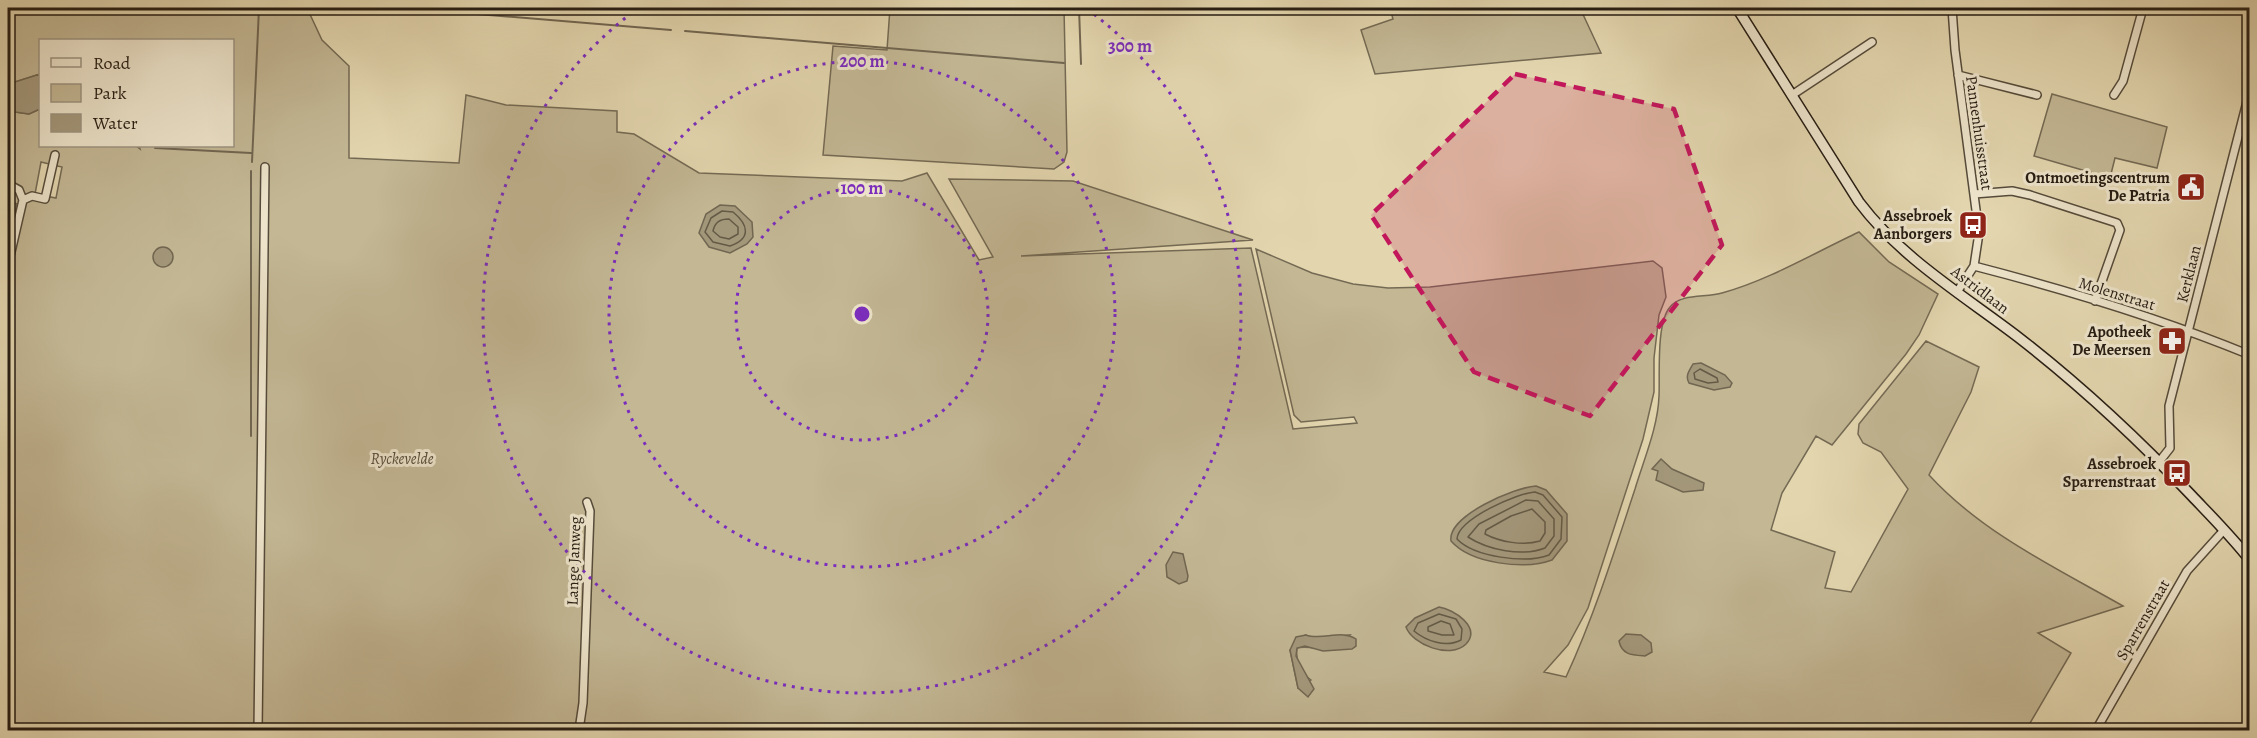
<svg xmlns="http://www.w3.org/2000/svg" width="2257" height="738" viewBox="0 0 2257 738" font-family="Alegreya,serif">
<rect width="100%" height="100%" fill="#e3d6af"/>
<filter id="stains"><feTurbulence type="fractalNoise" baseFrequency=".00333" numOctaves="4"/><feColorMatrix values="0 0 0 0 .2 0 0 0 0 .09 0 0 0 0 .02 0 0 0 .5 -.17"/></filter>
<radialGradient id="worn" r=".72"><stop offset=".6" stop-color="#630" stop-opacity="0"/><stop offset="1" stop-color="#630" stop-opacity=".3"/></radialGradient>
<path fill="#c3b794" stroke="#746a54" stroke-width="1.5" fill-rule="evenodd" d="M11,8H307L322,40L349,66V158L459,163L466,95L506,105L617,111V132L634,134L699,173L902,181L927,173L979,260L993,257L949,179L1073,181L1253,240L1021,256L1251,248L1293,429L1357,423L1354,417L1301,422L1294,415L1256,249L1312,273L1353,284L1388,288L1430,287L1653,261L1662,268L1666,297L1659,315L1654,358V392L1643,439L1588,608L1568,645L1544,672L1566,677C1594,616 1614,553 1635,489C1644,459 1658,427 1659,396C1660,375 1656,323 1670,307C1681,293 1706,298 1722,293C1769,280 1814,253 1859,232L1889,262L1938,294L1919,335L1906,354L1832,445L1816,436L1782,493L1771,530L1835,552L1825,588L1851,592L1908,489L1881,452L1863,443L1858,434L1859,424L1926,341L1979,367L1971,392L1929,475C1982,533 2056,568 2123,606L2038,633L2071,653L2026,730H8V269L14,255L26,201L21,200L8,261V111L29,114L40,109V146H136L140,149L139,146H232V40H40V74L15,82L8,79V25ZM41,162L62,167L56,198L35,194ZM1305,635L1313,638L1350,635L1335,650C1322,651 1309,645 1297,648C1295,659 1301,673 1311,680L1298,688L1290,650Z
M890,8H1064L1067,152L1064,162L1054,169L823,155L833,46L887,50Z
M1390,8H1580L1601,53L1375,74L1361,30L1393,19Z
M2052,94L2167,127L2157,168L2115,158L2110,178L2034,156Z"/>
<path fill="#a3977a" stroke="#716651" stroke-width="1.5" d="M40,74V109L29,114L8,111V79L15,82Z
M8,200L17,204L8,250Z
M720,205L735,206L752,222L753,237L747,244L730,253L709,247L699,233L706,214Z
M153 257a10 10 0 1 1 20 0a10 10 0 1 1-20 0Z
M1701,363L1725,375L1732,383L1730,387L1714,390L1689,383C1685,376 1689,371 1693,364Z
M1661,459L1672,469L1704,483L1703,490L1683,492L1656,480L1658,471L1652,469Z
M1536,486L1546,490L1567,514V541L1552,560C1525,570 1471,564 1451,541C1447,516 1515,487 1536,486Z
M1173,552L1183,554L1188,576L1187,581L1179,584L1167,577L1166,565Z
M1439,607C1453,609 1482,627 1466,644C1450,660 1412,644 1406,627L1415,618Z
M1626,634L1641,635L1651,643L1652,652L1645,656C1632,655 1622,655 1619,641Z
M1306,635C1321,641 1342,629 1356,639V646L1352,649L1323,651L1305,646L1297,648L1296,656L1314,689L1308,697L1298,688L1290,650L1296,637Z"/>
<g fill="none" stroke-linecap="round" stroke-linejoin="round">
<path stroke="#645a46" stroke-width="1.5" d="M722,211L733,212C749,225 751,239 730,246L713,242L705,232L711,218Z
M729,219L738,227V234L729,239L720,237L713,231C715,222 720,219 729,219Z
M1700,369L1717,378L1718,382L1708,383L1695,379L1694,373Z
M1535,492L1543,495L1562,517L1561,539L1549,555C1526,564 1474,557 1457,539C1458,519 1517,493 1535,492Z
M1526,500L1538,501L1554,519V536L1545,548C1522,557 1488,550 1468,537L1479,524Z
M1532,509L1545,522V533L1540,541C1523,546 1500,542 1485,534L1486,530L1511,516Z
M1439,614L1456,619L1462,629L1461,640C1446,648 1426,641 1414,631L1418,623Z
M1441,621L1450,624L1454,635H1442L1428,631V627Z"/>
<path stroke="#716651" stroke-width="2" d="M405,8L671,30
M1079,8L1081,64
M685,31L1064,63
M155,148L251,153
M252,162L259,8
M251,436V171"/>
<g stroke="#554b3a" stroke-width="10">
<path id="minor" d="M1952,8L1955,50L1979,233L1974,266L1957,292
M1958,75L2037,95
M1792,95L1872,42
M2114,95L2123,81L2143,8
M8,184L19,190L23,200L8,265
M1974,194L2012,191L2030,195L2117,223L2120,230L2095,301
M23,200L32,196L45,199L55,155
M1974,266C2067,290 2160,318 2250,355
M2159,462L2170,448L2169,406L2250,90
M258,730L265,167
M579,730L583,703L590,511L587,502
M2096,730L2187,571L2224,530"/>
</g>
<g stroke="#261d13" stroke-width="12">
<path id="secondary" d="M1737,8L1859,202C1901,258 1963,295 2018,337C2080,385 2138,439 2192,496C2212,517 2232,537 2250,560"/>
</g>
<use href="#minor" stroke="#ede4cb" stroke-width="7"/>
<use href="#secondary" stroke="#ede4cb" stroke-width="9"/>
</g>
<path fill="#c2185b" fill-opacity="0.2" stroke="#c2185b" stroke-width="4.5" stroke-dasharray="12 8" stroke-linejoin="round" d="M1515,74L1674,109L1722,245L1590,416L1474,372L1371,215Z"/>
<g fill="none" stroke="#7b2cbf" stroke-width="3" stroke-dasharray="3 6">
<circle cx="862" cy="314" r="126"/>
<circle cx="862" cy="314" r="253"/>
<path d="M1087 9A379 379 0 1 1 637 9"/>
</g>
<defs>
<g id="civic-square" transform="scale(1.5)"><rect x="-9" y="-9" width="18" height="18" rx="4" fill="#8f2418" stroke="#ede4cb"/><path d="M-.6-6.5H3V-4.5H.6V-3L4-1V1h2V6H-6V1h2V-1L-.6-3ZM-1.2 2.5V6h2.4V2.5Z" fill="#fff"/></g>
<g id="bus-square" transform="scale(1.5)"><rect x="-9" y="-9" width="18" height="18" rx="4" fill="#8f2418" stroke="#ede4cb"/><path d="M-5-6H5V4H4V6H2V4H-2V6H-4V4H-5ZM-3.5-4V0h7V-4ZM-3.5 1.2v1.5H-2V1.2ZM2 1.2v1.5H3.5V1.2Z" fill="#fff"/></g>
<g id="pharmacy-square" transform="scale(1.5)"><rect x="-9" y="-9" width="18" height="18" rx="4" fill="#8f2418" stroke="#ede4cb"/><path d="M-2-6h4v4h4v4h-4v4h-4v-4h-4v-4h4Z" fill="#fff"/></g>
</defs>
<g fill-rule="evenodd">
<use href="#civic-square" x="2191" y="187"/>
<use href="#bus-square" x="1973" y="225"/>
<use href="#pharmacy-square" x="2172" y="341"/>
<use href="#bus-square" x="2177" y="473"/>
</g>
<g text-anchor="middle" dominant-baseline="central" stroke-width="6" stroke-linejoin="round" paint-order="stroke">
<g font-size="16" fill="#261d13" stroke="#ede4cb">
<text transform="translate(1979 133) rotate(82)">Pannenhuisstraat</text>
<text transform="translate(2189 274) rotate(-76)">Kerklaan</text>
<text transform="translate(1980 290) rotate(37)">Astridlaan</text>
<text transform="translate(2117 294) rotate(17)">Molenstraat</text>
<text transform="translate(574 561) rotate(-88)">Lange Janweg</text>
<text transform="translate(2143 620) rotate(-60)">Sparrenstraat</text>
</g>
<g font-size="16" font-weight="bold" fill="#261d13" stroke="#ede4cb" text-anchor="end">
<text x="2170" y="178">Ontmoetingscentrum<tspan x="2170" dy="18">De Patria</tspan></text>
<text x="1952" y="216">Assebroek<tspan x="1952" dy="18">Aanborgers</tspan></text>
<text x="2151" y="332">Apotheek<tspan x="2151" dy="18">De Meersen</tspan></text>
<text x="2156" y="464">Assebroek<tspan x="2156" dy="18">Sparrenstraat</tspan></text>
</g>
<g font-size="16" font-style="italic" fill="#554b3a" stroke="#ede4cb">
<text x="402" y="459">Ryckevelde</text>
</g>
</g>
<circle cx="862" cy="314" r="9" fill="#7b2cbf" stroke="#ede4cb" stroke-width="3"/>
<g font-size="18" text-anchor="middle" font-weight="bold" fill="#7b2cbf" stroke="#ede4cb" stroke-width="6" stroke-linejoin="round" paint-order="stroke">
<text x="1130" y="52">300 m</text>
<text x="862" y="67">200 m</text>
<text x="862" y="194">100 m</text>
</g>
<rect width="2257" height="738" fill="none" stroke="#e3d6af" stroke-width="30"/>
<rect x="9" y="9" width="2239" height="720" fill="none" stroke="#261d13" stroke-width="3"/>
<rect x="15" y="15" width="2227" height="708" fill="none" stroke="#261d13" stroke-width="1.5"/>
<rect x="39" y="39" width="195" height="108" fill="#ede4cb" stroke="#9d9481" stroke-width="1.5"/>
<rect x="51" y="58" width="30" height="9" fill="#ede4cb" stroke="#9d9481" stroke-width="1.5"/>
<text x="93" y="69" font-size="18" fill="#261d13">Road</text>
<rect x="51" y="84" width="30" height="18" fill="#c3b794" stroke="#9d9481" stroke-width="1.5"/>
<text x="93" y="99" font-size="18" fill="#261d13">Park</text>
<rect x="51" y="114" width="30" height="18" fill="#a3977a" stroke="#9d9481" stroke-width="1.5"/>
<text x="93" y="129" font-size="18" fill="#261d13">Water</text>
<rect width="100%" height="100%" filter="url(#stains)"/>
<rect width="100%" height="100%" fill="url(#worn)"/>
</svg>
